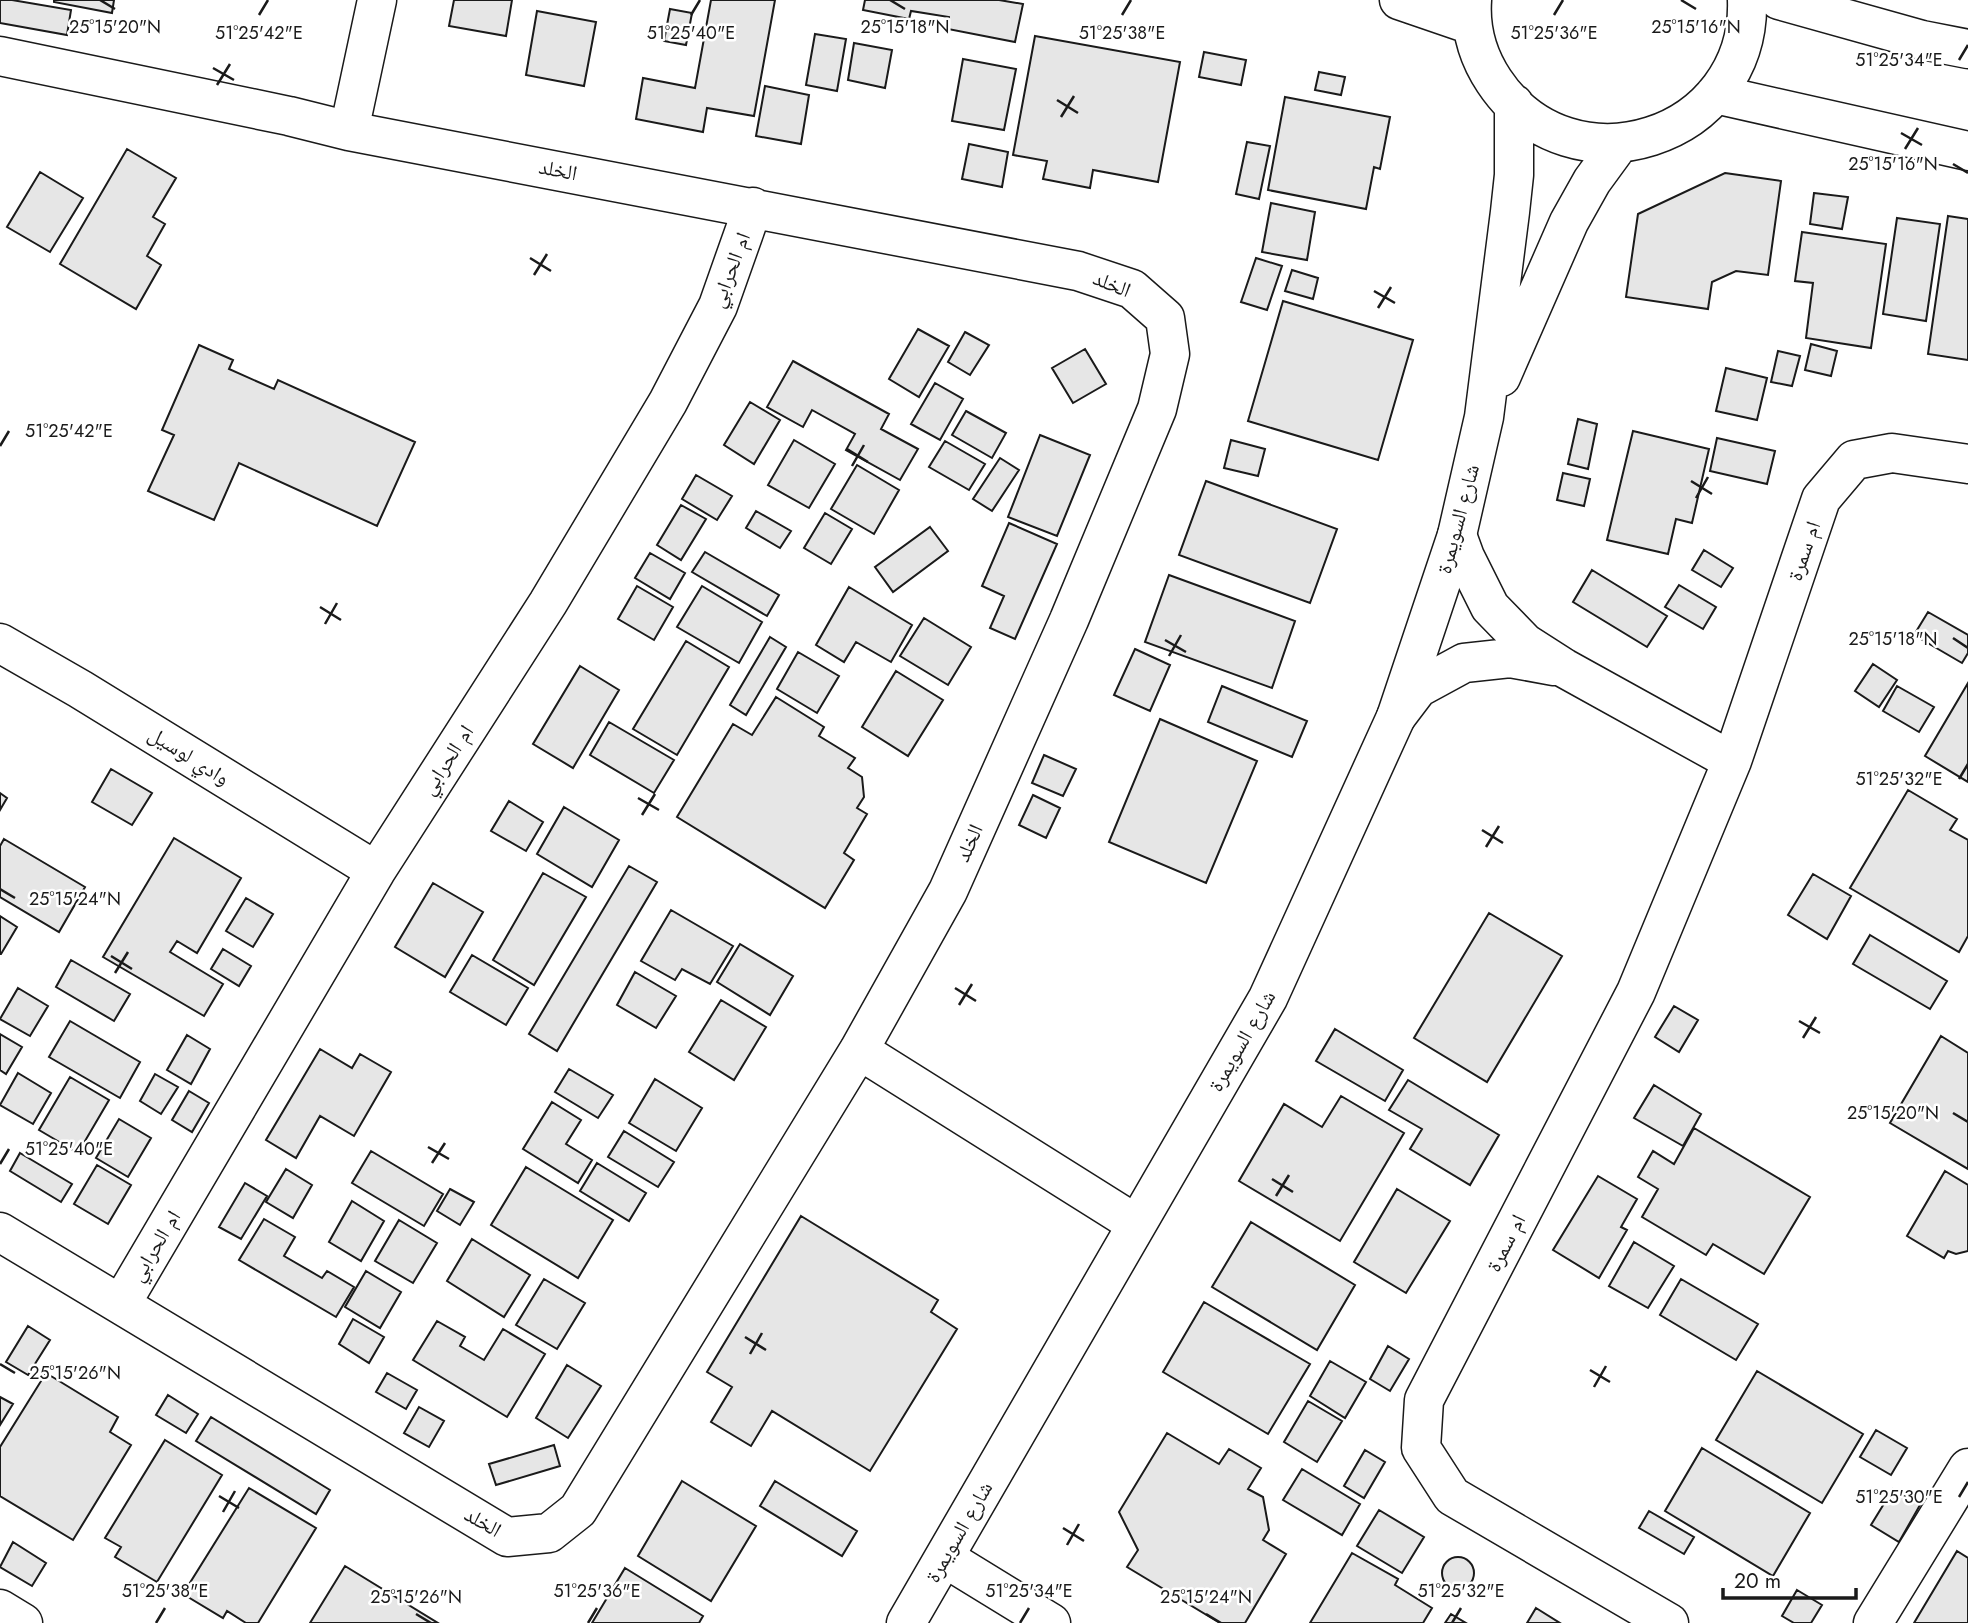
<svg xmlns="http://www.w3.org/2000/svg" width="1968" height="1623" viewBox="0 0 1968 1623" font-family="Jost,'Noto Naskh Arabic',sans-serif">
<rect width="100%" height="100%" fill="#fff"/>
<path fill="#e6e6e6" stroke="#1a1a1a" stroke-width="2" d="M0,0H12L71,10L67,35L0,23Z
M54,0H114L112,13L54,2Z
M454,0H512L506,36L449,26Z
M711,0H775L754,116L707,108L703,132L636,119L643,78L695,88Z
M865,0H999L1023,4L1015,42L948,29L949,17L911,11L909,19L863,10Z
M670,9L692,13L686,45L664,41Z
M537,11L596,22L584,86L526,75Z
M815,34L846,39L837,91L806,85Z
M1035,36L1180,62L1158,182L1093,170L1090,188L1043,179L1047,161L1013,155Z
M854,43L892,50L885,88L848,80Z
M1204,52L1246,60L1241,85L1199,77Z
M963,59L1016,69L1004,130L952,121Z
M1319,72L1345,77L1341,95L1315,90Z
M765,86L809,95L801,144L756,136Z
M1285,97L1390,117L1380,169L1374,167L1366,209L1268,190Z
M1247,142L1270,146L1259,199L1236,194Z
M969,144L1008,152L1002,187L962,179Z
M127,149L176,178L153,217L165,224L147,256L161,265L136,309L60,264Z
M40,172L83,198L50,252L7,227Z
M1725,173L1781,181L1768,275L1736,271L1712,282L1708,309L1626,297L1638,214Z
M1814,193L1848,197L1842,229L1810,224Z
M1271,203L1315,212L1307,260L1262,252Z
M1948,216L1968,219V360L1928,354Z
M1897,218L1940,224L1926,321L1883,314Z
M1802,232L1886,244L1871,348L1806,338L1813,283L1795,281Z
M1256,258L1282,266L1267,310L1241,302Z
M1292,270L1318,278L1313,299L1285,291Z
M1283,301L1413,340L1378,460L1248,421Z
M918,329L949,346L919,397L889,379Z
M965,332L989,345L970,375L948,362Z
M1811,344L1837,351L1831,376L1805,370Z
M199,345L233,360L229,369L274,389L278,380L415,442L377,526L239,463L214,520L148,491L174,435L162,430Z
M1085,349L1106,384L1073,403L1052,368Z
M1778,351L1800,356L1792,386L1771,382Z
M793,361L889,414L881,429L918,449L900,480L846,450L855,434L812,410L803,427L767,407Z
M1726,368L1767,378L1757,420L1716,411Z
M935,383L963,399L940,440L911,424Z
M750,402L780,420L754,464L724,445Z
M966,411L1006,433L992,458L952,435Z
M1578,419L1597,424L1588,469L1568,464Z
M1633,431L1709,449L1692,523L1676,519L1668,554L1607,540Z
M1040,435L1090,455L1057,536L1008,517Z
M1717,438L1775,451L1767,484L1710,471Z
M794,440L835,464L809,508L768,485Z
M1231,440L1265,449L1258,476L1224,468Z
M945,441L985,464L969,490L929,467Z
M1000,458L1019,470L992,511L973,499Z
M857,465L899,490L874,534L831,509Z
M1563,473L1590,479L1584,506L1557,500Z
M696,475L732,496L717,520L682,499Z
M1206,481L1337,529L1310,603L1179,555Z
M681,505L706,519L681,560L657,545Z
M756,511L791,531L780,548L746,528Z
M825,513L852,529L831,564L804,548Z
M1009,523L1057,544L1015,639L990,628L1004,596L982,586Z
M930,527L948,551L893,592L875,567Z
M1704,550L1733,568L1721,587L1692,570Z
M705,552L779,595L767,616L692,572Z
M650,553L685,573L670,599L635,578Z
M1592,570L1667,616L1647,647L1573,602Z
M1169,575L1295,621L1272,688L1145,642Z
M1679,585L1716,607L1703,629L1665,607Z
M637,586L673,607L654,640L618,619Z
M702,586L762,622L739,663L677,627Z
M849,587L912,625L891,662L856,642L844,662L816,645Z
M1928,612L1968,635V653L1962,663L1914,635Z
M924,618L971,647L948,685L900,656Z
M770,637L786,647L746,715L730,705Z
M686,641L729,667L677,755L633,729Z
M1135,649L1170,665L1150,711L1114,695Z
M798,652L839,676L817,713L777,689Z
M1873,664L1897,680L1879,707L1855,691Z
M580,666L619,690L573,768L533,744Z
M896,671L943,700L908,756L862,727Z
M1968,683V782L1925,756Z
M1222,686L1307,721L1292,757L1208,722Z
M1897,686L1934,707L1919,732L1883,711Z
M776,697L824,727L819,736L855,758L848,768L862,777L864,797L857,808L867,814L844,853L854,860L825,908L677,817L733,724L752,735Z
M1160,719L1257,761L1206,883L1109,842Z
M609,722L674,760L654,793L590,755Z
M1044,755L1076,769L1063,796L1032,783Z
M111,769L152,793L132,825L92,802Z
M1908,790L1957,819L1950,830L1968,840V936L1959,952L1850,888Z
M0,793L7,798L0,810Z
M1033,795L1060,808L1046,838L1019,825Z
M509,801L543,822L526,851L491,831Z
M564,807L619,840L592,887L537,854Z
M174,838L241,878L197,953L177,941L170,952L223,984L204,1016L103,957Z
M4,839L85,887L59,932L0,897V846Z
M629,866L657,882L557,1051L529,1034Z
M543,873L586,897L534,985L493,960Z
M1813,874L1851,896L1827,939L1788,915Z
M433,883L483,912L445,977L395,947Z
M246,898L273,914L253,947L226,931Z
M671,910L733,946L710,984L682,969L675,980L641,961Z
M1489,913L1562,956L1487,1082L1414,1038Z
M0,916L17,927L1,954H0Z
M1870,935L1947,981L1930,1009L1853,964Z
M740,944L793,976L770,1015L717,982Z
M223,949L251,966L239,986L211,969Z
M472,955L528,988L506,1025L450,992Z
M71,960L130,994L114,1021L56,987Z
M635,972L676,996L656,1028L617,1005Z
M18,988L48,1006L30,1036L0,1019Z
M721,1000L766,1027L734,1080L689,1052Z
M1674,1006L1698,1020L1679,1052L1655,1037Z
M70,1021L140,1062L120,1098L49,1057Z
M1335,1029L1403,1070L1385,1101L1316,1061Z
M0,1034L22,1047L6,1074L0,1070Z
M187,1035L210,1049L191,1084L167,1070Z
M1941,1036L1968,1053V1169L1890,1123Z
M320,1049L352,1068L360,1054L391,1072L354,1136L320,1116L296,1158L266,1140Z
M569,1069L613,1095L598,1118L555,1092Z
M18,1073L51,1093L33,1124L0,1105Z
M155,1074L178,1087L161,1114L140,1101Z
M70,1077L109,1100L78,1153L39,1130Z
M655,1079L702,1108L676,1151L629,1123Z
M1408,1080L1499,1135L1470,1185L1410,1149L1422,1129L1389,1110Z
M1654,1085L1701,1114L1683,1146L1634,1118Z
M189,1091L209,1103L192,1132L172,1120Z
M1341,1096L1404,1133L1340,1241L1239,1181L1284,1104L1322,1127Z
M552,1102L581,1120L566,1144L592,1160L578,1183L523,1149Z
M119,1119L151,1138L128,1177L96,1158Z
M1694,1128L1810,1197L1764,1274L1713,1244L1706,1255L1642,1217L1658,1189L1638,1177L1653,1151L1674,1164Z
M624,1131L674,1162L658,1187L608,1157Z
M371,1151L443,1194L424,1226L352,1183Z
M20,1153L72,1184L61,1202L10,1171Z
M597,1163L646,1193L629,1221L580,1191Z
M97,1165L131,1185L108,1224L74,1204Z
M526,1167L613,1220L578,1278L491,1225Z
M286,1169L312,1185L293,1218L266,1202Z
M1945,1171L1968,1185V1251L1956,1254L1948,1251L1944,1258L1907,1236Z
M1598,1176L1637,1199L1621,1227L1627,1230L1599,1278L1553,1250Z
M245,1183L267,1196L241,1239L219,1227Z
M450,1189L474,1202L460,1225L437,1211Z
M1397,1189L1450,1221L1406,1293L1354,1262Z
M352,1201L384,1221L361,1261L329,1242Z
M801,1216L938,1300L931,1312L957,1329L870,1471L772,1411L751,1446L711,1422L732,1387L707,1372Z
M264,1219L295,1237L284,1256L322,1278L327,1271L354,1287L336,1317L239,1260Z
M399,1220L437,1243L413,1283L375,1261Z
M1251,1222L1355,1285L1317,1350L1212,1287Z
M472,1239L530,1275L504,1317L447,1281Z
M1634,1242L1674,1266L1648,1308L1609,1286Z
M366,1271L401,1292L380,1328L345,1307Z
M544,1279L585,1303L557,1349L516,1325Z
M1681,1279L1758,1324L1736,1360L1660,1315Z
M1204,1302L1310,1364L1268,1434L1163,1372Z
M353,1319L384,1337L369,1363L339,1344Z
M437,1321L465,1337L460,1346L484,1360L503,1329L545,1354L507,1417L413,1360Z
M28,1326L50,1340L28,1375L6,1362Z
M1388,1346L1409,1359L1390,1391L1370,1379Z
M1330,1361L1366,1382L1345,1418L1310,1396Z
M567,1365L601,1386L568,1438L536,1418Z
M1757,1371L1863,1434L1822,1503L1716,1440Z
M46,1373L118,1417L110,1432L131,1445L73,1540L0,1496V1447Z
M387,1373L417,1390L406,1409L376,1392Z
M168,1395L198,1414L186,1433L156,1415Z
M0,1397L13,1404L0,1425Z
M1308,1401L1342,1421L1317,1462L1284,1442Z
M419,1407L444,1421L429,1447L404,1433Z
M211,1417L330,1490L316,1514L196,1441Z
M1876,1430L1907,1448L1891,1475L1860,1457Z
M1167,1433L1219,1464L1229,1449L1261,1468L1248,1489L1263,1497L1269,1530L1263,1540L1286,1554L1245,1623H1220L1127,1567L1138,1550L1119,1512Z
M165,1440L222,1475L157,1582L115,1557L121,1547L105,1538Z
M554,1445L560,1466L496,1485L489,1464Z
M1702,1448L1810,1513L1773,1576L1665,1511Z
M1365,1450L1385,1462L1364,1498L1344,1486Z
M1302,1469L1360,1504L1342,1535L1283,1500Z
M682,1481L756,1526L711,1601L638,1556Z
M775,1481L857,1531L842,1556L760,1506Z
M249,1488L316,1528L258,1623H246L227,1611L223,1618L183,1594Z
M1893,1489L1920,1505L1899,1542L1871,1525Z
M1379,1510L1424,1537L1402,1573L1357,1546Z
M1649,1511L1694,1537L1684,1554L1639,1528Z
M13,1542L46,1563L32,1586L0,1567Z
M1957,1551L1968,1558V1623H1914Z
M1352,1553L1398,1579L1395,1585L1432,1608L1423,1623H1310Z
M1442 1573a16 16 0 1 1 32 0a16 16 0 1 1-32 0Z
M345,1566L438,1623H310Z
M625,1568L703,1616L699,1623H592Z
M1797,1590L1822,1605L1811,1623H1794L1782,1616Z
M1536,1608L1560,1623H1527Z
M1451,1614L1466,1623H1445Z"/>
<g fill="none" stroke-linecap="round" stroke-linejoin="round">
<g stroke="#1a1a1a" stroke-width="41">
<path id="street" d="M0,56L289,116L349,131L1078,271L1132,289L1165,318L1170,354L1157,409L1069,620L948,891L859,1050L578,1510L549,1533L507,1537L0,1232
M349,131L377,0
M1457,535L1465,557L1490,607L1525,643L1564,668L1732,761
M0,643L80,689L376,871
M1396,717L1418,688L1464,663L1510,658L1554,666
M859,1050L1136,1224
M121,1304L376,871L548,603L668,402L718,306L753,207
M945,1558L1051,1623
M0,1609L23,1623
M1669,1623L1452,1496L1421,1448L1424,1400L1636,992L1732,761L1821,499L1854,460L1892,453L1968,464
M1873,1623L1968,1468"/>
</g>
<g stroke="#1a1a1a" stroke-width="41">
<path id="secondary" d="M1399,0L1472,25
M1472,0C1470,29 1478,57 1494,81C1571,197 1752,139 1747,0
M1779,0L1922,40L1968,49
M1715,94L1968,151
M1501,377L1569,222L1592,181L1619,144
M906,1623L1268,998L1396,717L1457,535L1484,417L1510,212L1514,175V104"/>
</g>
<use href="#street" stroke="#fff" stroke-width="38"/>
<use href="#secondary" stroke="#fff" stroke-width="38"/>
</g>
<path fill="none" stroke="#1a1a1a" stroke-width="2.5" d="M100,0L115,9M890,0L905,9M1681,0L1696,9M259,15L268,0M691,15L700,0M1122,15L1131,0M1554,15L1563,0M1959,60L1968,45M213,68L234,80M217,85L230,64M1057,100L1078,113M1061,117L1074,96M1901,133L1922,145M1905,149L1918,128M1953,164L1968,173M530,258L551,271M534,275L547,254M1374,291L1395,303M1378,308L1391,287M0,446L9,431M847,449L868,462M852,466L864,445M1691,481L1712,494M1696,498L1708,477M320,607L341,620M325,624L337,603M1953,638L1968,648M1165,640L1186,652M1169,656L1181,635M1959,779L1968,764M638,798L659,810M642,815L655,794M1482,830L1503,843M1486,847L1499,826M0,889L15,898M111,956L132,969M115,973L128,952M955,988L976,1001M959,1005L972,984M1799,1021L1820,1033M1803,1038L1816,1017M1953,1113L1968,1122M428,1147L449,1159M432,1163L445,1143M0,1164L9,1149M1272,1179L1293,1192M1276,1196L1289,1175M745,1337L766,1350M750,1354L762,1333M0,1364L15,1373M1590,1370L1610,1382M1594,1387L1606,1366M219,1496L239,1508M1959,1497L1968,1482M223,1512L235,1491M1063,1528L1084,1541M1067,1545L1079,1524M416,1614L431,1623M1206,1614L1221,1623M156,1623L165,1608M588,1623L597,1608M1020,1623L1029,1608M1452,1623L1461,1608"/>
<g text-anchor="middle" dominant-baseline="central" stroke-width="5" stroke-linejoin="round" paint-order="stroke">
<g font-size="21" fill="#1a1a1a" stroke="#fff">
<text transform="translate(558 170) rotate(11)">الخلد</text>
<text transform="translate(730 270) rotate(-69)">ام الحرابي</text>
<text transform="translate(1112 284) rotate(22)">الخلد</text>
<text transform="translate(1458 519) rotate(-75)">شارع السويمرة</text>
<text transform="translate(1804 551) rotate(-71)">ام سمرة</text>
<text transform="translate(189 756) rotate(32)">وادي لوسيل</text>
<text transform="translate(447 760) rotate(-57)">ام الحرابي</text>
<text transform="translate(969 843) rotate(-66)">الخلد</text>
<text transform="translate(1242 1041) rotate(-60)">شارع السويمرة</text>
<text transform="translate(1506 1243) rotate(-63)">ام سمرة</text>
<text transform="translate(155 1246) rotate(-59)">ام الحرابي</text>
<text transform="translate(483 1522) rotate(30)">الخلد</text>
<text transform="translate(959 1532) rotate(-60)">شارع السويمرة</text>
</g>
</g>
<g font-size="18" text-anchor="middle" fill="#1a1a1a" stroke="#fff" stroke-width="5" stroke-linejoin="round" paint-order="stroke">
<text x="1696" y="33">25°15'16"N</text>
<text x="115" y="33">25°15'20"N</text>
<text x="905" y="33">25°15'18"N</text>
<text x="259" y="39">51°25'42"E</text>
<text x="1122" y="39">51°25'38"E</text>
<text x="1554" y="39">51°25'36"E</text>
<text x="691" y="39">51°25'40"E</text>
<text x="1899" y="66">51°25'34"E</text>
<text x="1893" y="170">25°15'16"N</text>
<text x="69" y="437">51°25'42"E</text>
<text x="1893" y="645">25°15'18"N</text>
<text x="1899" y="785">51°25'32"E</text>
<text x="75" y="905">25°15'24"N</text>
<text x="1893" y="1119">25°15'20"N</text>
<text x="69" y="1155">51°25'40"E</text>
<text x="75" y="1379">25°15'26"N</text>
<text x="1899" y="1503">51°25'30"E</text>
<text x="165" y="1597">51°25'38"E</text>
<text x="597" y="1597">51°25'36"E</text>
<text x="1029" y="1597">51°25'34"E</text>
<text x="1461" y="1597">51°25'32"E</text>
<text x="416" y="1603">25°15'26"N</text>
<text x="1206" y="1603">25°15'24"N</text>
</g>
<path d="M1723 1588v10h133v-10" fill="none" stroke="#1a1a1a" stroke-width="3.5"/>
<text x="1734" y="1588" font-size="21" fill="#1a1a1a" stroke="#ffffff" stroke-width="5" paint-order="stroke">20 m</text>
</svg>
